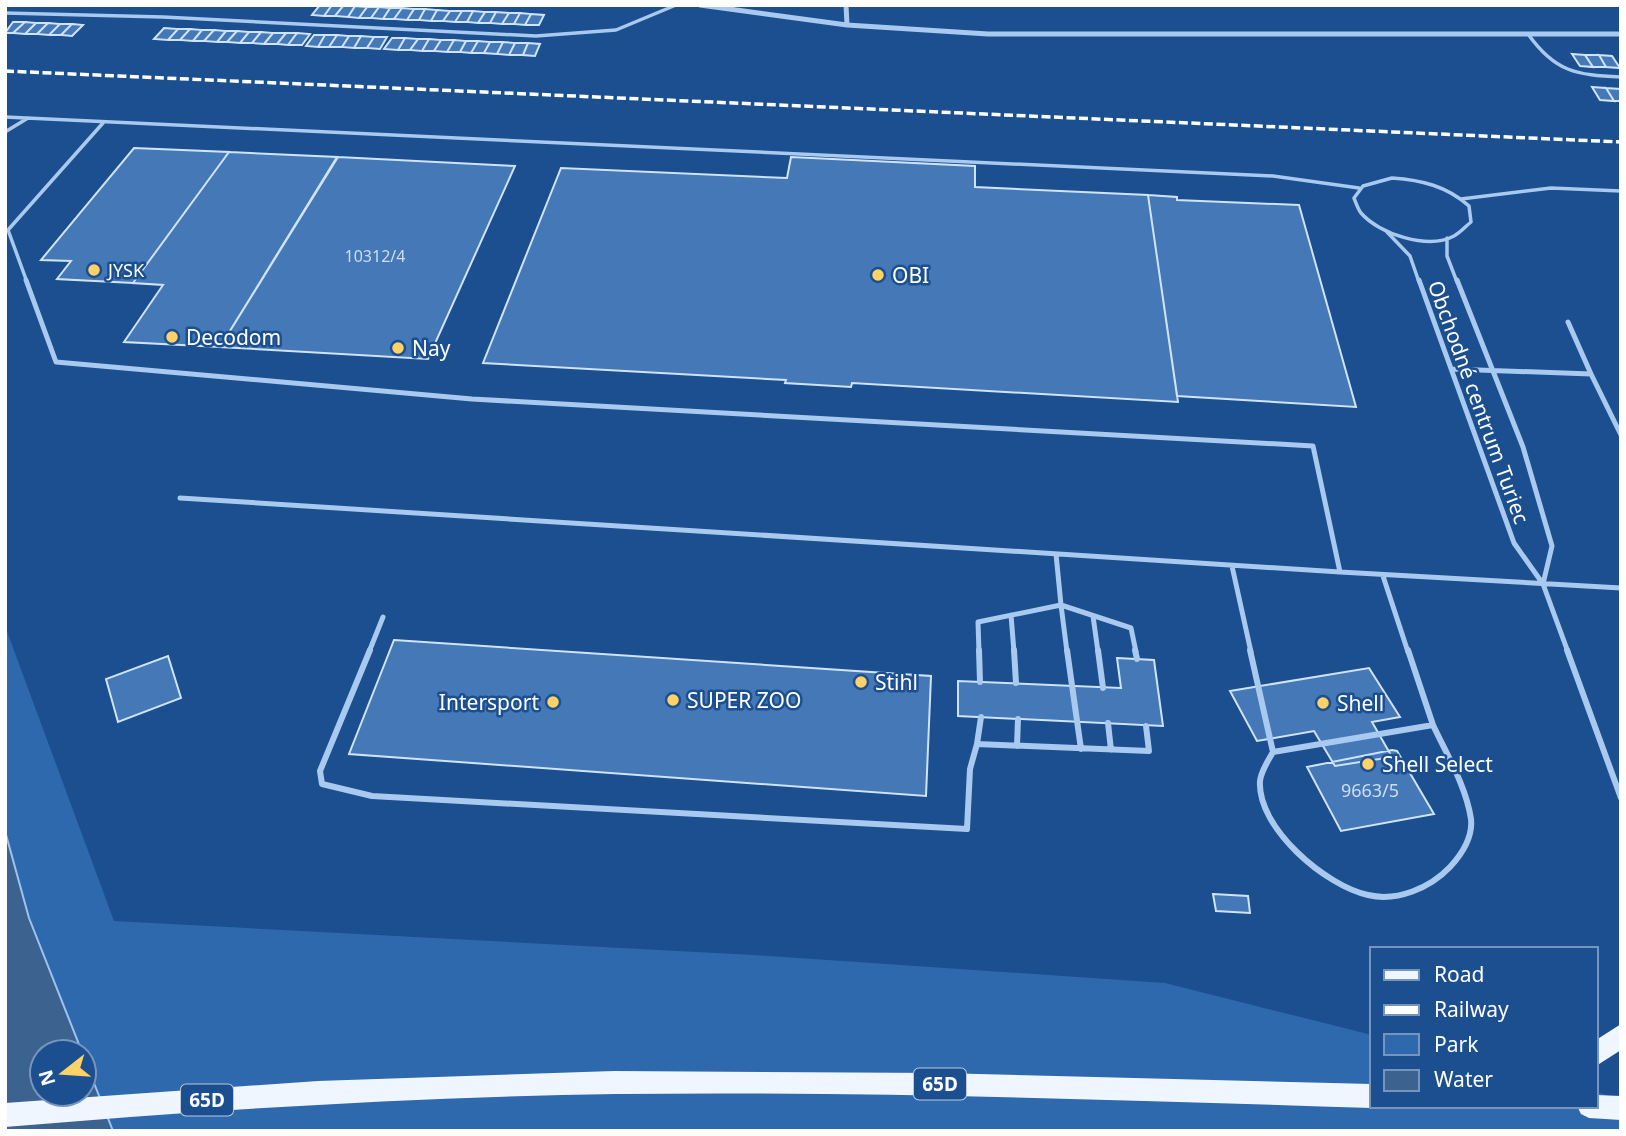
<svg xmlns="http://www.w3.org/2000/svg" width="1626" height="1136" viewBox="0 0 1626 1136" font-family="'Noto Sans',sans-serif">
<rect width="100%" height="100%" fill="#1b4f8f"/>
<path fill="#2e69ad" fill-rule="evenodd" d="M5,626L114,921L753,955L1165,983L1372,1035V1106H1596V1092L1621,1099V1131H5ZM42,1052H84V1094H42Z"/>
<path fill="#3c6290" stroke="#9cc4f0" stroke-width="2" d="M5,831L29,918L82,1052H42V1094H84V1058L113,1131H5Z"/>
<path fill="#4478b7" stroke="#cfe3fa" stroke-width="2" d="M320,5H332L324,16L312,15Z
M332,5L343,6L335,16H324Z
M343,6H355L348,17L335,16Z
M355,6L367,7L359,18L348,17Z
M367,7H379L371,18H359Z
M379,7L390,8L383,19L371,18Z
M390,8H402L394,19H383Z
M402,8L414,9L407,20L394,19Z
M414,9H425L419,20H407Z
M425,9L437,10L431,21L419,20Z
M437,10L450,11L443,21H431Z
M450,11H462L455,22L443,21Z
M462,11H473L467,22H455Z
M473,11L485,12L478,23L467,22Z
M485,12H496L490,23H478Z
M496,12L509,13L502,24L490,23Z
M509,13H520L514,24H502Z
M520,13L531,14L525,25L514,24Z
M531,14L544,15L539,25H525Z
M13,22H25L13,33H5Z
M25,22L36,23L25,34L13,33Z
M36,23H48L37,34H25Z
M48,23L60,24L49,35L37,34Z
M60,24H72L61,35H49Z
M72,24L83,25L72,36L61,35Z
M164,28L178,29L168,40L154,39Z
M178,29H190L180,40H168Z
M190,29L202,30L193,41L180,40Z
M202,30H214L204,41H193Z
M214,30L226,31L217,42L204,41Z
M226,31H237L227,42H217Z
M237,31L249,32L240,43L227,42Z
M249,32H261L252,43H240Z
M261,32L273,33L264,44L252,43Z
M273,33H286L277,44H264Z
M286,33H297L288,45L277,44Z
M297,33L310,34L302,45H288Z
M314,35H325L318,47L306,46Z
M325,35H337L329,47H318Z
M337,35L349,36L342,47H329Z
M349,36H361L354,48L342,47Z
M361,36L374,37L367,48H354Z
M374,37H387L380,49L367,48Z
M392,38H405L398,50L384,49Z
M405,38L418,39L410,50H398Z
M418,39H429L422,51L410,50Z
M429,39L441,40L434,51H422Z
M441,40H454L447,52L434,51Z
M454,40L466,41L460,52H447Z
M466,41H478L471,53L460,52Z
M478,41L490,42L484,53H471Z
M490,42H503L497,54L484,53Z
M503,42L515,43L509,55L497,54Z
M515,43H528L523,55H509Z
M528,43L540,44L535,56L523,55Z
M1572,54L1585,55L1593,67L1580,66Z
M1585,55H1599L1606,67H1593Z
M1599,55L1612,56L1620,68L1606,67Z
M1592,87L1606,88L1614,101L1600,100Z
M1606,88L1620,89L1621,101H1614Z
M134,148L229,152L133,283L57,279L71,261L41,260Z
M229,152L337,157L220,347L124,342L163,285L133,283Z
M338,157L515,166L428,359L220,347Z
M791,157L975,166V187L1148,195L1178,402L852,383L851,387L785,383L786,380L483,363L561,168L787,178Z
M1148,195L1177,197V200L1299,205L1356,407L1177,396Z
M394,640L931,676L926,796L349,754Z
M168,656L181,698L118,722L106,679Z
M1117,658L1154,660L1163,726L958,716V681L1121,688Z
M1369,668L1400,717L1372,722L1392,757L1335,766L1314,731L1257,741L1230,691Z
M1392,750L1397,751L1434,814L1341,831L1307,767Z
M1213,894L1248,896L1250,913L1216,911Z"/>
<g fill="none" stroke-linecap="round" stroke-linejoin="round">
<path stroke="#a9c9ee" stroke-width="3.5" d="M5,13L163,17L536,36L616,30L676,5
M1528,34C1555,72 1576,75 1621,77
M5,117L1273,176L1359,188
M5,132L28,118
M1392,178C1421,180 1447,186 1469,206L1471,222C1466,226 1460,233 1454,236C1428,250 1379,234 1361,213C1358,209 1356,203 1354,198L1363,186Z
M1461,199L1551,188L1621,191
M1387,232L1410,256L1419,282
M1447,238V256L1457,282
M27,282L8,230L103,123"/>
<path stroke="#a9c9ee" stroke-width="5" d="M26,280L56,362L472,399L1313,446L1340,572L1621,588
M1419,280L1514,543L1543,584L1568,652
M1457,280L1523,447L1552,546L1543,584
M1451,369L1591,374L1568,322
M1591,374L1621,435
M180,498L1340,572
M1056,554L1061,605L1131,628L1136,652
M1232,566L1251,652
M1383,576L1408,652
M1011,615L1014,652
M1093,616L1098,652
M369,652L383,617
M979,652L978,622L1061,605L1067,652"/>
<path stroke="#a9c9ee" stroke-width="6" d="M370,650L320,771L322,784L372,796L967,829L970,769L977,744L1149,751L1146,726
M979,650L980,682
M1014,650L1016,683
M1067,650L1081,749
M1098,650L1103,688
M1135,650L1137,659
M1250,650L1273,752L1433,725L1408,650
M1567,650L1621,798
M1108,723L1111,750
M977,744L981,717
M1017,746L1018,719
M1273,752C1268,761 1261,771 1260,781C1257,828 1326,886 1368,895C1397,902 1430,888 1450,867C1462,854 1473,838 1471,819C1466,786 1447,755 1433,725"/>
<path stroke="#a9c9ee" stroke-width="5" d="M700,5L847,25L988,34H1621
M846,5L847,25"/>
<path fill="#f0f6ff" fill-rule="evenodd" d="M1621,1024V1050L1596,1066V1040Z
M614,1071L939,1073L1372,1084V1106H1375L1372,1108C1120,1100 868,1091 616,1094C412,1097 208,1110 5,1127V1103L318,1081Z
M1596,1095L1621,1096V1120L1589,1118L1581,1114L1577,1106H1596Z"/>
<path stroke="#fff" stroke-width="3.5" stroke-dasharray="9 3.5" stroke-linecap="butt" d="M5,71L1621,142"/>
</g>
<g fill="#ffd166" stroke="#1b4f8f" stroke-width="2.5">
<circle cx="94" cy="270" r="7"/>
<circle cx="878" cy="275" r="7"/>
<circle cx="172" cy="337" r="7"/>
<circle cx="398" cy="348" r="7"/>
<circle cx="861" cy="682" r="7"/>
<circle cx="673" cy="700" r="7"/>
<circle cx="553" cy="702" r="7"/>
<circle cx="1323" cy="703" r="7"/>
<circle cx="1368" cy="764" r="7"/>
</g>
<g text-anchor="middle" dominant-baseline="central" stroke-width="5" stroke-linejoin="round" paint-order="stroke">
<g font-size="16" fill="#d0dded">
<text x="375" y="256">10312/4</text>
</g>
<g font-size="18" fill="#fff" stroke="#1b4f8f" text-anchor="start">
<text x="108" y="270">JYSK</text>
</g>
<g font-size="18" fill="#d0dded">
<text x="1370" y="790">9663/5</text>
</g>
<g fill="#1b4f8f" stroke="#bbcadd" stroke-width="2">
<rect x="914" y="1068.5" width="52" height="31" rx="5"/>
<rect x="181" y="1084.5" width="52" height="31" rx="5"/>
</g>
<g font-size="19" font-weight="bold" fill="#fff">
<text x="940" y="1084">65D</text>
<text x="207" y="1100">65D</text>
</g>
<g font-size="21" fill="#fff" stroke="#1b4f8f" text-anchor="start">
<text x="892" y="275">OBI</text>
<text x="186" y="337">Decodom</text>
<text x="412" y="348">Nay</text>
<text x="875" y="682">Stihl</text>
<text x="687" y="700">SUPER ZOO</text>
<text x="539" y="702" text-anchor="end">Intersport</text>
<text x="1337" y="703">Shell</text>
<text x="1382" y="764">Shell Select</text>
</g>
<g font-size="21" fill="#fff" stroke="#1b4f8f">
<text transform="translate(1479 402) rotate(70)">Obchodné centrum Turiec</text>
</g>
</g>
<rect width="1626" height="1136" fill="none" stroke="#ffffff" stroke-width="14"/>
<rect x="1370" y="947" width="228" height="161" fill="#1b4f8f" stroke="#7695bc" stroke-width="2"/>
<rect x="1384" y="970" width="35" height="10" fill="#f0f6ff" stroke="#7695bc" stroke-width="2"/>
<text x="1434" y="982" font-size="21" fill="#ffffff">Road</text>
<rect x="1384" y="1005" width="35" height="10" fill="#ffffff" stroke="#7695bc" stroke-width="2"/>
<text x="1434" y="1017" font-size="21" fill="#ffffff">Railway</text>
<rect x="1384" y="1034" width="35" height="21" fill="#2e69ad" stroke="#7695bc" stroke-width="2"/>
<text x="1434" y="1052" font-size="21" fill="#ffffff">Park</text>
<rect x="1384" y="1070" width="35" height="21" fill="#3c6290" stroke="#7695bc" stroke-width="2"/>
<text x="1434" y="1087" font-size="21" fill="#ffffff">Water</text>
<g transform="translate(63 1073) rotate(253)"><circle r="33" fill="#1b4f8f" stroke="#7695bc" stroke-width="2"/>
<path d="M0-5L12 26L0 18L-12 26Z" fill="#ffd166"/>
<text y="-10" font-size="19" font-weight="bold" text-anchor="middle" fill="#ffffff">N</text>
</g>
</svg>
